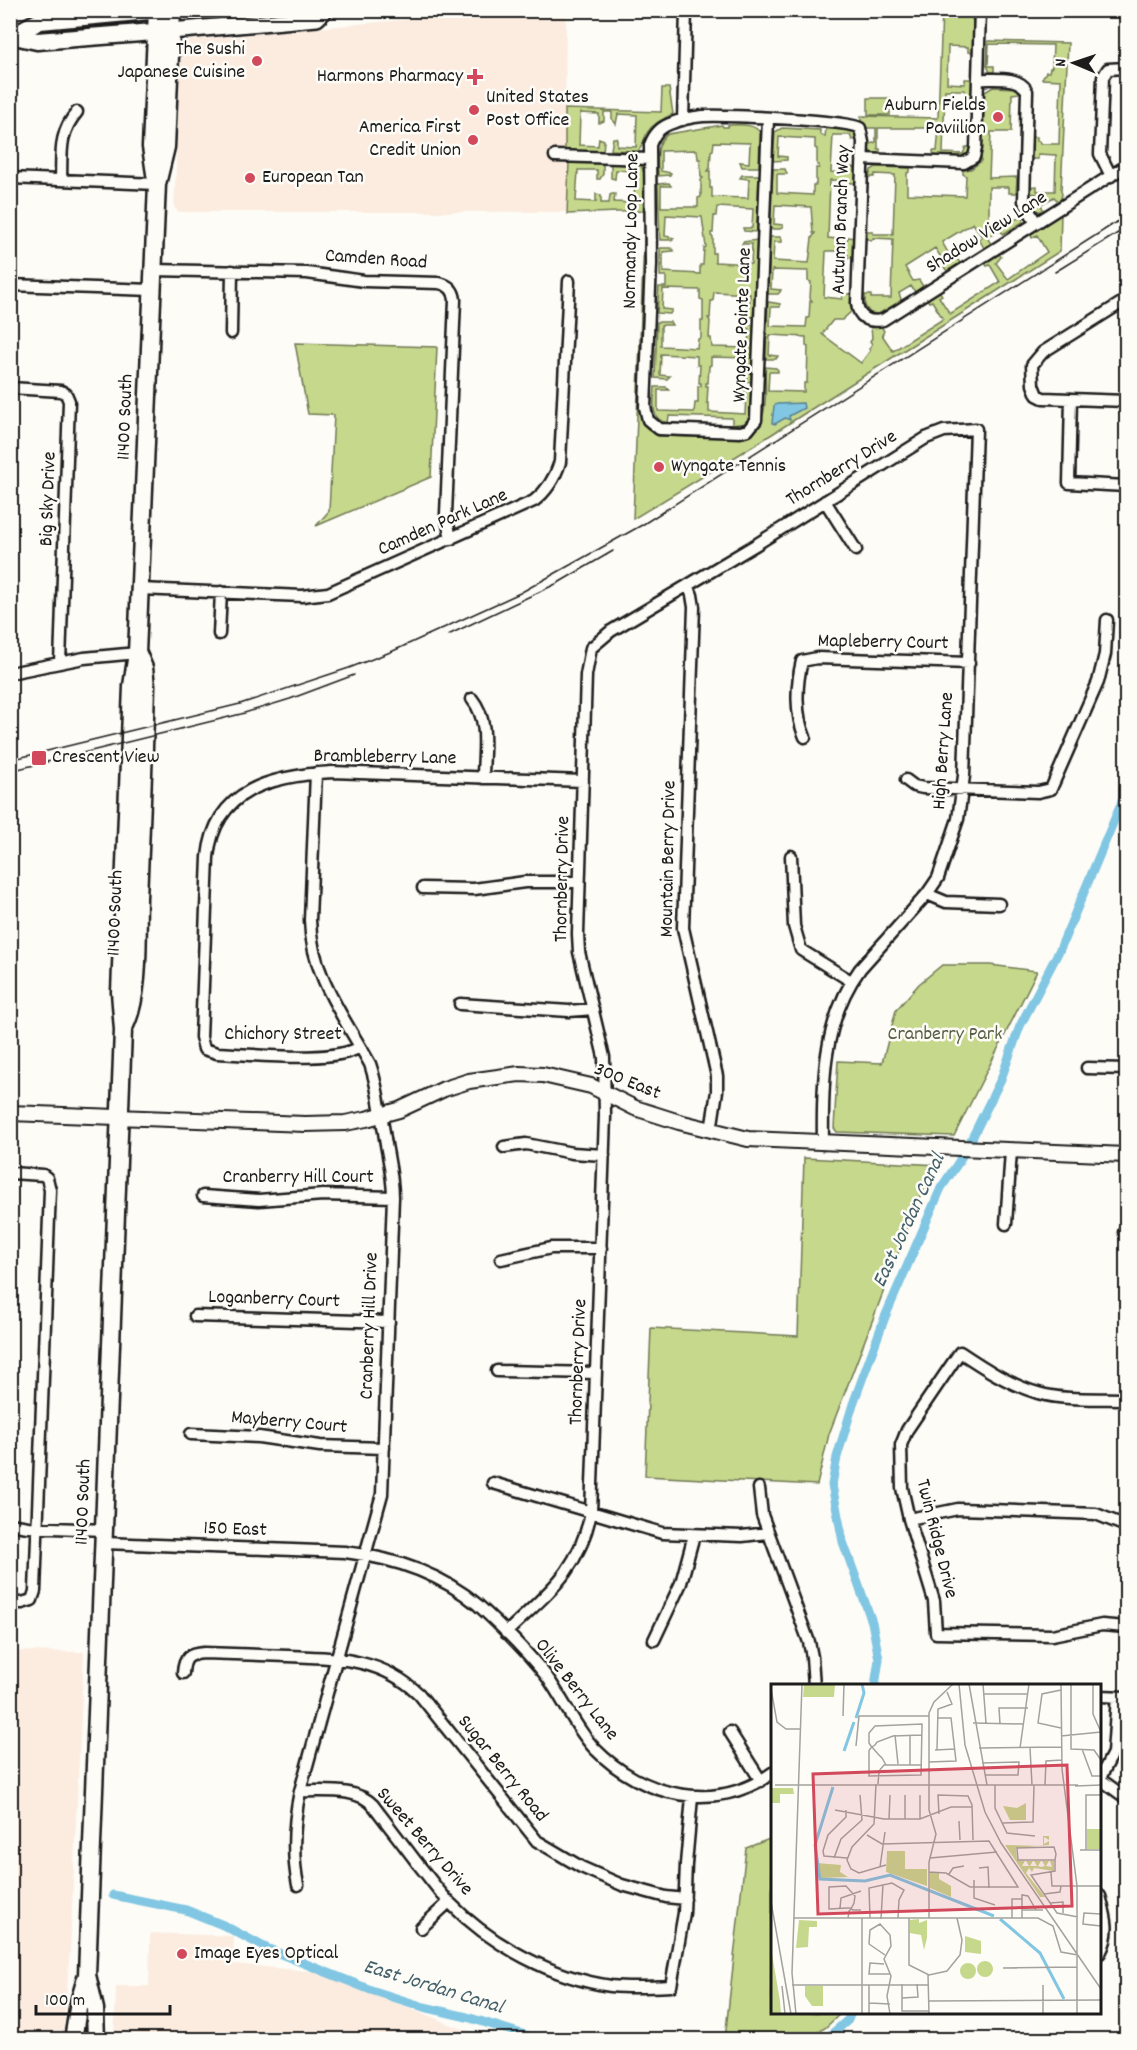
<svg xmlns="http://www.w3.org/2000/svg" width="1137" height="2050" viewBox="0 0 1137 2050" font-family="Dekko,sans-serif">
<rect width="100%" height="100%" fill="#fdfcf7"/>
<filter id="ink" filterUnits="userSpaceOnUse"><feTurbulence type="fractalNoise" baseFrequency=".0167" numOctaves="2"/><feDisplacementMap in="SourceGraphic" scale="12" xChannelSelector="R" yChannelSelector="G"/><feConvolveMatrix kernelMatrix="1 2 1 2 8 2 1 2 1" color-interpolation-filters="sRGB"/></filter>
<g filter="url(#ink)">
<path fill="#fcece0" d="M495,11H566L565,142L570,143L567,212H178L174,207L181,54L183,46L190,40Z
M11,1651L84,1652L70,1950L63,2039H11Z
M150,1933L234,1936L233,1964L318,1972L483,2037V2039H114L116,1986H149Z"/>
<path fill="#c6d88c" stroke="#717a54" stroke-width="1.5" d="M942,11H971L976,42L975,52H968V47L948,46L947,83L965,84V79H974V96H965V90H945L943,153L963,154L966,147H971C967,163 948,158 934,157L933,151H937L939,128H878V149H880V155H875L869,150L868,145L876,142V128H866L861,121V116L938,118Z
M988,41L1068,43L1061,191L1062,194L1060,203L1054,197L1041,204L1044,212L1034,210L1030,203L1032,201H1037V194L1030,193L1029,187L1037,186V191H1055L1056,155L1038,154V159H1030L1031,137H1037V141H1039L1040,144H1059L1061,80L1042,79L1046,72H1049L1050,68L1052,67L1053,45L989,44L988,66H994V72H990L987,66Z
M993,87L1016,88L1020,93L1012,94L1011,132H991L989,178L1017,177L1016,193H1009V187H989V224L1008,225V221L1024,217L1023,222L1003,234L1000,230L987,237L991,244L984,248L979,239L982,237L973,223L942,242L950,256L954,254L960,263L947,271L942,264L944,262L935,248L905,267L913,281L919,280L923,286L915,292L911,286L899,293L901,299L900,302L878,314L870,313L865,306V295H871V298H891L893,239L873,238L872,240L867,239V231H873V234H893L895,175L875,174L874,177H869L871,170L876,167L910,168V172L907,173V194L965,196L966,176L963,174V170L971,169L981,161L985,92Z
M662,88H669L673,114C663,119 653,123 647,133C644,139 643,146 638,151L611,150L613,138H617V146L636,147L637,115L618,114L616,124L612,119V112H604V121L599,123V114L580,113L579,145L598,146L599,138L604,140L603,153L565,152V109L661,112Z
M868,98H890V115H868Z
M722,125L723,127H728V125C739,125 755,123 760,133L759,167H742L740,162L749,163L750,143L714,142L713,150L711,151L710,168L708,171H710V188H712V197L748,198L749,179L740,178L742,175H759L757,232L744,231L743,228H752L753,209L717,207L716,216H714L713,233H711V236L713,237V253H715V262L751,264L752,244H742L743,242L757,240L754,317H742L740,314L749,313L750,294L714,292L713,301H711L710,318H708L710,321L709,338H711L712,347L748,348L749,329L740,327L741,325H754L751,382L738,380V378H747L748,358L711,357V365L709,366L708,383H706V386H708L707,403H709V412L745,414L746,394H737L738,391L751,390L750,414L746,423L732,425V418L669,416L668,423C649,420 654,401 655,387H666L669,390H658V411L694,412L695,403H698V386H701V383H699L700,365H697V356L661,354L660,375L670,376L667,379L655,378L657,322H670L672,325H661V346L697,348L698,339L701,338V321H703V300L700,299V290L663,289L662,309L672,310L670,314L657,313L659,287H666V276H660V248H671L674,251L663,252V272L700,274V265H703L704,248L706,247L702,217L666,215L665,236L674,238L672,240H660L658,184L669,183L671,186H661V207H698V198L701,197V180L703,178L701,177L700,159H698L697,150L661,151V171L671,173L670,175L658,176C658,161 654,143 668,134Z
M782,128L820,130V134L825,137L826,128L850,129L857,132L858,139L852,140L850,135H833L831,172L848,173L851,167L857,168L856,183H851L850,181L830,180L828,238L847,240L848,237L855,238L854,257L848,258V255L844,254V251H826L824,297L842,299L843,294H853V310L842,320H833L822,334L861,363L870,351L869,349L872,344L870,341L872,338L871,327L881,326L884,331L882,335L893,351L943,319L932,301L929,302L926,298L938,290L942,295L939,297L950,314L1000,282L990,265L987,266L984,262L999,253L1001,257L996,263L1008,279L1047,252L1037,235L1032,238L1030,233L1061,214L1060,251L758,443L633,519L645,213L646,265L641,413L647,428L658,436L744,438C771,424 765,394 765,367L776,368L778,370V372H769L768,391L804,392V383H807L808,347L806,346V337L770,335L769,355L778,356L776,359H766L768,302L780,304V307H771L770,326L806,327L807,318H809L810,301H812L810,298L811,282L808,281V271L772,270L771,289L781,290L780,292L778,294H768L770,237H780L782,240V242H774L773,261L809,263L812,238L815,233H813L811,207L775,205L774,224L783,225V227L780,229H770L773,169H785L787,174H777V193L813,195V185H816V168H819V165H817V149L815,148V139L779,137L778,156L787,157V160L773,161L775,132Z
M569,162L603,163V174L600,179H597V170H578L576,201L596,202V194L601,195V203H609L610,195L612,194H615L614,202L634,203L635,171L616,170L615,179L611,178V164L641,165L645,176L643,211L567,214Z
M295,343L437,347L431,477L316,526L329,511L334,415L308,414Z
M942,965H990L1037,971L954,1136L837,1132L834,1128L838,1061L882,1063L896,1010L919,984Z
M804,1158L939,1165L920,1196L829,1434L817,1485L645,1476L651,1328L798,1336Z
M772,1838V2012L841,2013L825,2028L814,2034L725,2039L746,1848Z"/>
<path fill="#81c6e2" stroke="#598293" stroke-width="1.5" d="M803,403L804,408L789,416L790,420L785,418L775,424L772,423L774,406L777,404Z"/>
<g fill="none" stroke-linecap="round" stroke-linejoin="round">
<path stroke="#81c6e2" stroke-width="9" d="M875,1686L879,1659L872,1622L843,1542L832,1485L837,1457L853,1404L885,1317L941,1188L958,1163L973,1136L1001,1079L1020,1026L1060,949L1126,792
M113,1895L186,1910L223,1925L266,1948L371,1990L424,2007L467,2017L541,2040
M825,2040L848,2020L851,2012"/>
<g stroke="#1c1c1c" stroke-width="15">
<path id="minor" d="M978,79C993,80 1019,75 1027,91L1024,201L1036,223
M768,119L756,420L748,430L740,432L659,429L648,420L645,407L651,264L650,145C654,134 660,127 672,123C682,119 693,117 703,116C723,115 849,120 860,128L863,142L857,303C858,318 869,323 883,320L1126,166
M683,120L686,10
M555,156L650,159
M862,159L964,163L974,157L976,148L980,10
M1111,176L1100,154L1103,77L1108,69L1126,68
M10,178L157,184
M61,180C62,154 58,134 77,112
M153,270L307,273L364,281L439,283C449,285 454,290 455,300L446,514L451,539
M10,285L152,290
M1126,300L1043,352L1032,365L1033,385L1037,395L1043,398L1126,401
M231,333L232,271
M10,388L61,391L66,394L69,401L60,663
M1071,399L1069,483L1126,486
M825,501L856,550
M688,585L692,595L694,607L683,928L717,1076V1091L711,1131
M140,589L302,596L328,593L534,501C547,491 555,478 560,462L569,281
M219,634L221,592
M10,673L84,658L137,653
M472,699C490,721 483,752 483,778
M805,737C795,715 796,685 802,661L817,658L969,663
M906,780L914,786L923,788L1038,792L1051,789L1098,682L1105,654L1107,620
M791,856L794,926L801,950L851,981
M423,888L474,889L525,882H579
M927,894L946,902L999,904
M460,1004L569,1011L593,1009
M360,1047C332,1064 252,1054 217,1053L204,1049L201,1037L208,857C215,788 273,776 332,772L583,781
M1087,1068L1126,1069
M504,1147L526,1144L572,1153L604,1155
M10,1173L43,1175L47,1178L50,1190L35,1591L32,1600L22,1603H10
M203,1196L259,1200L323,1195L393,1197
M1006,1224L1011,1151
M1124,1232H1126
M501,1259L551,1248H601
M195,1316L389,1322
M497,1371L596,1373
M1126,1399C1098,1398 1065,1401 1038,1393C1010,1385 984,1368 960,1352L907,1430L901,1445L902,1488L909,1519L934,1601L936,1633L1052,1635L1102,1625L1126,1627
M191,1434L259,1437L320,1446L384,1448
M493,1483L662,1533L742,1536L768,1533
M759,1488L762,1515L809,1642L812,1657L814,1686
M909,1519L958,1509L990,1510L1096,1514L1126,1526
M10,1524L28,1527L104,1530
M104,1543L345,1552C394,1558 440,1573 478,1605C502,1627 527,1651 547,1677C564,1700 575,1728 595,1749C642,1797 716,1814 772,1773
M506,1633C548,1592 578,1573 591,1513L605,1116L604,1057L579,952L578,934L586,675L591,648L611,631L757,544L926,438L944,431L976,429L964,776L958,819L938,878L927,894L860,969C823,1020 822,1083 823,1144
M654,1640L681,1583L694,1535
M183,1673C184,1657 189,1654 204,1653C232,1654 260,1655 288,1656C338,1658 381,1658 419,1694L537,1841L581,1867L622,1885L666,1897L685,1899
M1100,1696L1126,1697
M730,1732L761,1781
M1100,1778L1113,1753L1117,1697
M1100,1779L1126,1798
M300,1791C324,1792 356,1787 373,1805C388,1825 403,1844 418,1864C429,1877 438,1891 450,1903C491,1945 553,1978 611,1986C631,1988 651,1987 671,1986L684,1913L686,1864L692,1797
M298,1885C292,1855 294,1820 300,1791L382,1494L393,1197C393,1174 387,1154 384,1132C380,1109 378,1087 370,1064C344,1017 311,975 310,920L316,773
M1100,1896C1106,1917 1111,1933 1100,1953
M421,1928L449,1902"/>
</g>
<g stroke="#1c1c1c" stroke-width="18">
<path id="tertiary" d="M10,1113L305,1124L345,1123L366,1119L399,1110L444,1089L469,1081L519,1074L543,1075L591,1086L635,1108L679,1122L748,1139L1126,1155"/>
</g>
<g stroke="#1c1c1c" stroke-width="20">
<path id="secondary" d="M171,31L317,18L325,10"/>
</g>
<g stroke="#1c1c1c" stroke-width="21">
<path id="primary" d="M10,37H19L37,41L167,31
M19,37L26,28L40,21L160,10
M156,180L151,147L157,10
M123,1029C141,999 137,934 138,898C141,827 144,757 146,686L144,668L138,654
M73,2040L79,2002L87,1975
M96,2040L95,2009L87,1975L123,1030L120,992L132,686L137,653L157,184L166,147L172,10"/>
</g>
<use href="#minor" stroke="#fdfcf7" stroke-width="10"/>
<use href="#tertiary" stroke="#fdfcf7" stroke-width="14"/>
<use href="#secondary" stroke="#fdfcf7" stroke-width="15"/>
<use href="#primary" stroke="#fdfcf7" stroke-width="16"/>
<path stroke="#1c1c1c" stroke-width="1.5" d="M1055,272L1126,228
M448,635L558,583L613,551
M10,760L240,704L349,668L393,651L520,593L642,525L1126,216
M10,771L241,714L290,699L354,675"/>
</g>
</g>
<g fill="#d1495b" stroke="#fdfcf7" stroke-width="2">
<circle cx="257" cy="61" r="6"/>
<path d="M472 68h6v6h6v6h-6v6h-6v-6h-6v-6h6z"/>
<circle cx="474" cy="110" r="6"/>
<circle cx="998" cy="117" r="6"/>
<circle cx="473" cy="140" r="6"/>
<circle cx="250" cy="178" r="6"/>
<circle cx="659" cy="467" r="6"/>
<rect x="31" y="750" width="16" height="16" rx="3"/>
<circle cx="182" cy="1954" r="6"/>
</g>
<g text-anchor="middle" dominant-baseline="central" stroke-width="5" stroke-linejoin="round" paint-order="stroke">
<g font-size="20" fill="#1c1c1c" stroke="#fdfcf7" text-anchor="start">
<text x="245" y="50" text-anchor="end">The Sushi<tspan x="245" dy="23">Japanese Cuisine</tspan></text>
<text x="463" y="77" text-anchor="end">Harmons Pharmacy</text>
<text x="486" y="98">United States<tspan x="486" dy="23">Post Office</tspan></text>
<text x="986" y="106" text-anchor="end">Auburn Fields<tspan x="986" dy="23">Paviilion</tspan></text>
<text x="461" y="128" text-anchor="end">America First<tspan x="461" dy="23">Credit Union</tspan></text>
<text x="262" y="178">European Tan</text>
<text x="671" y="467">Wyngate Tennis</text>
<text x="52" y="758">Crescent View</text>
<text x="194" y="1954">Image Eyes Optical</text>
</g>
<g font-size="20" fill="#1c1c1c" stroke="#fdfcf7">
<text transform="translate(842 220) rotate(-88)">Autumn Branch Way</text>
<text transform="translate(632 231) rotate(-89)">Normandy Loop Lane</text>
<text transform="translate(987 233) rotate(-32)">Shadow View Lane</text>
<text transform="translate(376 260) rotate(4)">Camden Road</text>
<text transform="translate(743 325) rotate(-88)">Wyngate Pointe Lane</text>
<text transform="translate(126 417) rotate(-88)">11400 South</text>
<text transform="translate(842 469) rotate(-32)">Thornberry Drive</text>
<text transform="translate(49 499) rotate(-88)">Big Sky Drive</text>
<text transform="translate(443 523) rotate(-24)">Camden Park Lane</text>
<text transform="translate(883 643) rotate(1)">Mapleberry Court</text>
<text transform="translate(944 751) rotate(-86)">High Berry Lane</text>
<text transform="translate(385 758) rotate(1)">Brambleberry Lane</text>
<text transform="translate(669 859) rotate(-89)">Mountain Berry Drive</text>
<text transform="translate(563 879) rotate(-89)">Thornberry Drive</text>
<text transform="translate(116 913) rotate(-88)">11400 South</text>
<text x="283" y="1035">Chichory Street</text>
<text transform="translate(627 1082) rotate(22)">300 East</text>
<text x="298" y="1178">Cranberry Hill Court</text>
<text transform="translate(274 1300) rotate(2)">Loganberry Court</text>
<text transform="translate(370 1326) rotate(-88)">Cranberry Hill Drive</text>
<text transform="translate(579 1362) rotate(-88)">Thornberry Drive</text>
<text transform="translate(289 1423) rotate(5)">Mayberry Court</text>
<text transform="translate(84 1502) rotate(-88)">11400 South</text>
<text transform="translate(235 1530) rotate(2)">150 East</text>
<text transform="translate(936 1539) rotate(76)">Twin Ridge Drive</text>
<text transform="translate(576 1690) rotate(52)">Olive Berry Lane</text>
<text transform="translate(502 1769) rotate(51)">Sugar Berry Road</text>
<text transform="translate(424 1842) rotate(49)">Sweet Berry Drive</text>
</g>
<g font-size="20" fill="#585e43" stroke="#fdfcf7">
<text x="945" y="1035">Cranberry Park</text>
</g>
<g font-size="21" font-style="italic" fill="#44606b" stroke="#fdfcf7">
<text transform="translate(910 1221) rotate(-65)">East Jordan Canal</text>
<text transform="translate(433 1988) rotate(17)">East Jordan Canal</text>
</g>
</g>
<g transform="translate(771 1684)">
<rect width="330" height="330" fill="#fdfcf7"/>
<path d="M33,0H64L63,13H32ZM0,104H22L23,110H9V119H0ZM255,119V136H239L232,122L246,124ZM316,145H330V165H316ZM272,152H278V156L273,153V160L278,157V161L245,164L246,176L254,177L251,182H258L255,177H262L259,182H266L263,177H270L267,182L270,183L274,182L271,177H278L275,182L281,183L279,177H283V187L263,184L261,188L258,184L255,189L274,213H269L234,161L272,162ZM116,167H134V185H156V202L115,188ZM46,179L70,181L69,188L77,193L50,194ZM159,189H168V195L180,202V213L159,204ZM148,235V239L156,236V254L153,266L150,251L139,249V236ZM28,236L46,237V243H38L37,263L25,264ZM194,252L210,257V270L194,268ZM0,264L9,317L10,330L0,329ZM206 285a8 8 0 1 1 16 0a8 8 0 1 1-16 0ZM189 287a8 8 0 1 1 16 0a8 8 0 1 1-16 0ZM34,302H52V322H41L34,312Z" fill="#c6d88c"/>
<path fill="none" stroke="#81c6e2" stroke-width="3" d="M85,34L93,9L91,0M73,67L83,38M62,103L44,161L49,195L94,197L119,191L223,232M229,235L269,269L293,315"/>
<path fill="none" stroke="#a3a29f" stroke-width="1.5" d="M188,0L194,61L214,128L230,159L330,305M198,0L216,101M212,0L215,39M290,0L291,85L306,202V283M300,0V65L323,66L330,76M322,0V30L330,48M0,5L6,38L15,45H30M290,6L271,10L267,39L290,44M212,10H257M72,32L73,0M202,39L252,40M229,40L228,24H257M124,51L127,80M290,52L330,48M85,62L88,32H158M208,64L290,63M249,64L258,0M259,64L261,101M311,65L321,92H330M164,66L184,65M166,66L167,25L181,20L176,8M158,78L185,77L180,34H166M211,79L248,78L247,91H214M115,81L111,74L107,70L101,63L100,62L98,59V49L104,42L151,40V42L150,91L98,92V67L99,65L101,63L104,61L106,58L122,52L151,51M139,81V51M105,100L103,140L81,163L76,176L80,185L88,189L115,181M107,100L108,87L113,81H151M4,101H307M224,101V124L236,149L264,152M274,101L275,77L291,76M304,102L330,101M134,111V135M149,111V135M64,126L113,135H149L180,123H201M75,126V133L57,151L52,167L53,172L76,174M168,130L167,111L197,112L201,121L202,156M118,135L119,111M188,137L189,156M231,139L262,138L263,101M96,151L111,160L218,157L247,203H199L175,189L158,188M309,166H330M315,166V111H330M63,174L70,155L91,136L89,111M159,174L226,168M284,176H247L246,164L283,163L285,170L284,176V187L260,191L286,229L307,233M109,183L114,148M208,184L217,183L218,204M280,188L281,202H330M178,190L182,184L193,182M203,196V214L224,221M273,210L289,208L290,202M0,218L20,330M279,219L292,218V229M69,224L70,214L90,207M251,226H272M330,230L313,229L312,240L330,242M23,234H267L282,242L290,268L307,271M77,234L78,228V227L80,225L83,219L84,212L75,202L58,203V225L77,224H79L80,225L82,226H90M91,234V330M99,234L98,204L121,199L133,206L128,216L127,234M138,234V281L158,291L176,287L189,271L191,256L186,234M158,234V178L165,150L158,126V29L163,18L182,0M241,234V215H251M251,234V211L257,212L265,226M110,235L112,200M114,271L98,260L99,246L109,240L119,251L120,262L113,275L120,292L116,312M306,279V330M113,280L99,279L98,290H119M232,284L306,283M157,291L158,330M131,300V327H158M21,301H158M272,301V330M11,302L14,330M116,312L119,330M131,314L147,313L146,300M158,317L330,316M98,319L119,320M25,330L21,289L31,0M98,330V301"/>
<path fill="#d1495b" fill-opacity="0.15" stroke="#d1495b" stroke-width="3" d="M296,81L301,222L47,230L42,90Z"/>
<rect width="330" height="330" fill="none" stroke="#1c1c1c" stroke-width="3"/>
</g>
<rect width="1137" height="2050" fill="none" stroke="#fdfcf7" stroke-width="36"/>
<rect x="18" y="18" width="1101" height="2014" fill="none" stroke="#1c1c1c" stroke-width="2" filter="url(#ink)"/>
<g transform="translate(1074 63) rotate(272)" stroke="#fdfcf7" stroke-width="4.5" paint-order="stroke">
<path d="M0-4.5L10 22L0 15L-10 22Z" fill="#1c1c1c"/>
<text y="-9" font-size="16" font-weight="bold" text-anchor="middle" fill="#1c1c1c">N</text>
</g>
<path d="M36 2005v9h134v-9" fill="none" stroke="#1c1c1c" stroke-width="3"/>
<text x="45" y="2005" font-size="18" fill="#1c1c1c" stroke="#fdfcf7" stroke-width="4.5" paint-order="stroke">100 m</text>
</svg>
